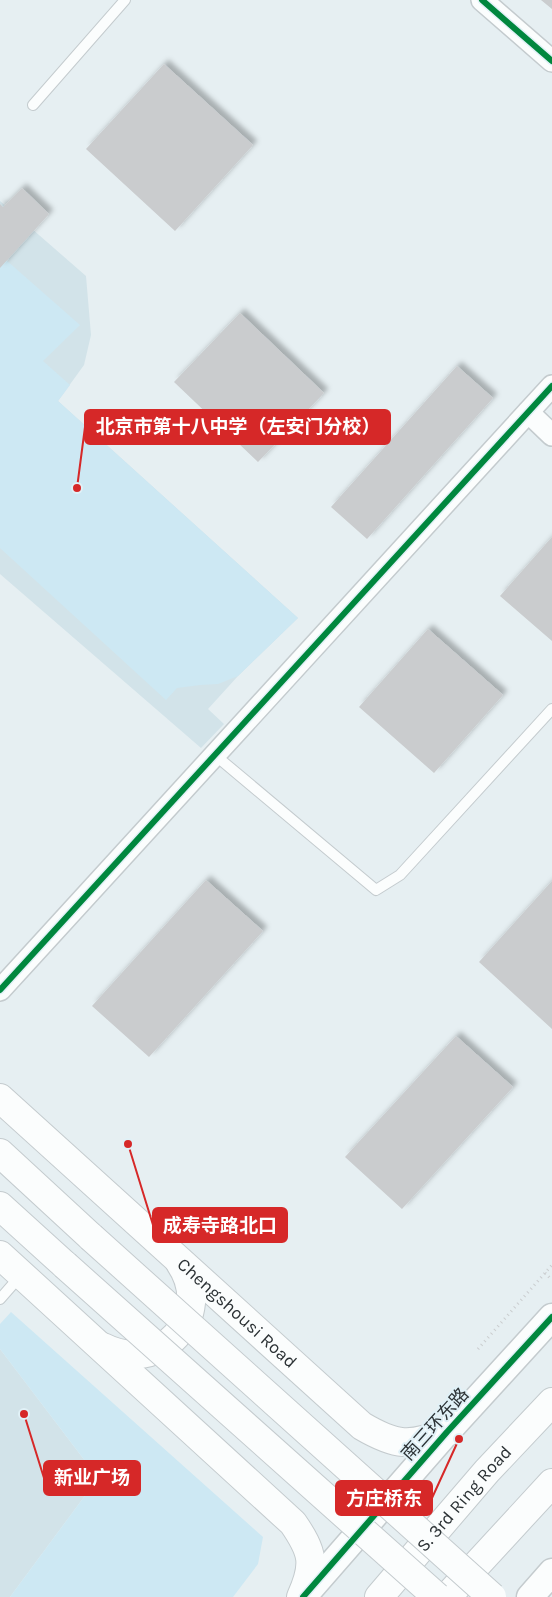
<svg xmlns="http://www.w3.org/2000/svg" width="552" height="1597" viewBox="0 0 552 1597" font-family="Karla,'Noto Sans SC',sans-serif">
<defs>
<filter id="shadow"><feDropShadow dx="4.5" dy="-4.5" stdDeviation="2.5" flood-color="#0004"/></filter>
</defs>
<rect width="100%" height="100%" fill="#e6eff2"/>
<path fill="#d2e3e9" d="M0,201L86,276L91,335L84,365L58,401L298,618L238,676L208,709L224,724L201,748L0,574Z
M0,1349L98,1478L10,1597H0Z"/>
<path fill="#cde8f3" d="M6,260L80,325L43,361L70,385L58,401L298,618L238,676L218,684L200,685L177,688L166,700L0,548V266Z
M11,1312L263,1537L258,1564L233,1597H10L98,1478L0,1349V1324Z"/>
<path fill="#caccce" filter="url(#shadow)" d="M541,0H552V9Z
M164,64L253,145L175,231L86,149Z
M22,188L49,214L0,268V204L3,207Z
M240,313L324,393L258,462L174,382Z
M457,366L493,398L367,539L331,507Z
M552,537V641L500,596Z
M428,629L503,695L434,773L359,707Z
M206,880L263,931L149,1057L92,1006Z
M552,881V1029L479,962Z
M456,1036L513,1087L402,1209L345,1157Z"/>
<g fill="none" stroke-linecap="round" stroke-linejoin="round">
<g stroke="#c4cbce" stroke-width="12">
<path id="service" d="M33,105L125,0
M215,755L376,890L400,875L552,709
M0,1299L21,1275"/>
</g>
<g stroke="#c4cbce" stroke-width="24">
<path id="minor" d="M482,0L552,61
M528,412L552,435
M0,990L552,386"/>
</g>
<g stroke="#c4cbce" stroke-width="29">
<path id="tertiary" d="M303,1597L447,1432L552,1317
M530,1597L552,1572"/>
</g>
<g stroke="#c4cbce" stroke-width="30">
<g id="primary">
<path id="s1" d="M0,1098L362,1426C396,1446 410,1447 447,1432"/>
<path d="M0,1153L91,1237"/>
<path d="M0,1206L65,1265"/>
<path d="M0,1255L293,1523C313,1552 316,1564 301,1597"/>
<path d="M103,1347C159,1376 216,1316 180,1263"/>
</g>
</g>
<g stroke="#c4cbce" stroke-width="30">
<g id="trunk">
<path id="s2" d="M379,1597L487,1471L552,1402"/>
<path d="M447,1597L552,1483"/>
</g>
</g>
<path stroke="#cacdcf" stroke-width="3" stroke-dasharray="1 4" stroke-linecap="butt" d="M545,1273L552,1280
M478,1349L552,1265"/>
<use href="#service" stroke="#fbfdfd" stroke-width="10"/>
<use href="#minor" stroke="#fbfdfd" stroke-width="21"/>
<use href="#tertiary" stroke="#fbfdfd" stroke-width="26"/>
<use href="#primary" stroke="#fbfdfd" stroke-width="28"/>
<use href="#trunk" stroke="#fbfdfd" stroke-width="28"/>
<g stroke="#c4cbce" stroke-width="30" stroke-linecap="butt">
<path id="primary-bridge" d="M91,1237L492,1597
M65,1265L437,1597"/>
</g>
<use href="#primary-bridge" stroke="#fbfdfd" stroke-width="28"/>
<g stroke="#e1f1f7" stroke-width="9">
<path id="cycleway" d="M482,0L552,61
M0,990L552,386
M303,1597L447,1432L552,1317"/>
</g>
<use href="#cycleway" stroke="#00873e" stroke-width="6"/>
</g>
<g text-anchor="middle" dominant-baseline="central" stroke-width="4" stroke-linejoin="round" paint-order="stroke">
<g font-size="18" fill="#2c3235" stroke="#e1f1f7">
<text stroke="none"><textPath href="#s1" startOffset="320">Chengshousi Road</textPath></text>
<text transform="translate(435 1424) rotate(-48)">南三环东路</text>
<text stroke="none"><textPath href="#s2" startOffset="130">S. 3rd Ring Road</textPath></text>
</g>
</g>
<path fill="none" stroke="#d62828" stroke-width="2" d="M77 488L85 427M128 1144L153 1225M24 1414L44 1478M459 1439L432 1498"/>
<g fill="#d62828" stroke="#e1f1f7" stroke-width="2">
<circle cx="77" cy="488" r="5"/>
<circle cx="128" cy="1144" r="5"/>
<circle cx="24" cy="1414" r="5"/>
<circle cx="459" cy="1439" r="5"/>
</g>
<g fill="#d62828" stroke="#d62828" stroke-width="2">
<rect x="85" y="410" width="305" height="34" rx="5"/>
<rect x="153" y="1208" width="134" height="34" rx="5"/>
<rect x="44" y="1461" width="96" height="34" rx="5"/>
<rect x="336" y="1481" width="96" height="34" rx="5"/>
</g>
<g font-size="19" text-anchor="middle" font-weight="bold" fill="#fff">
<text x="238" y="433">北京市第十八中学（左安门分校）</text>
<text x="220" y="1232">成寿寺路北口</text>
<text x="92" y="1484">新业广场</text>
<text x="384" y="1505">方庄桥东</text>
</g>
</svg>
